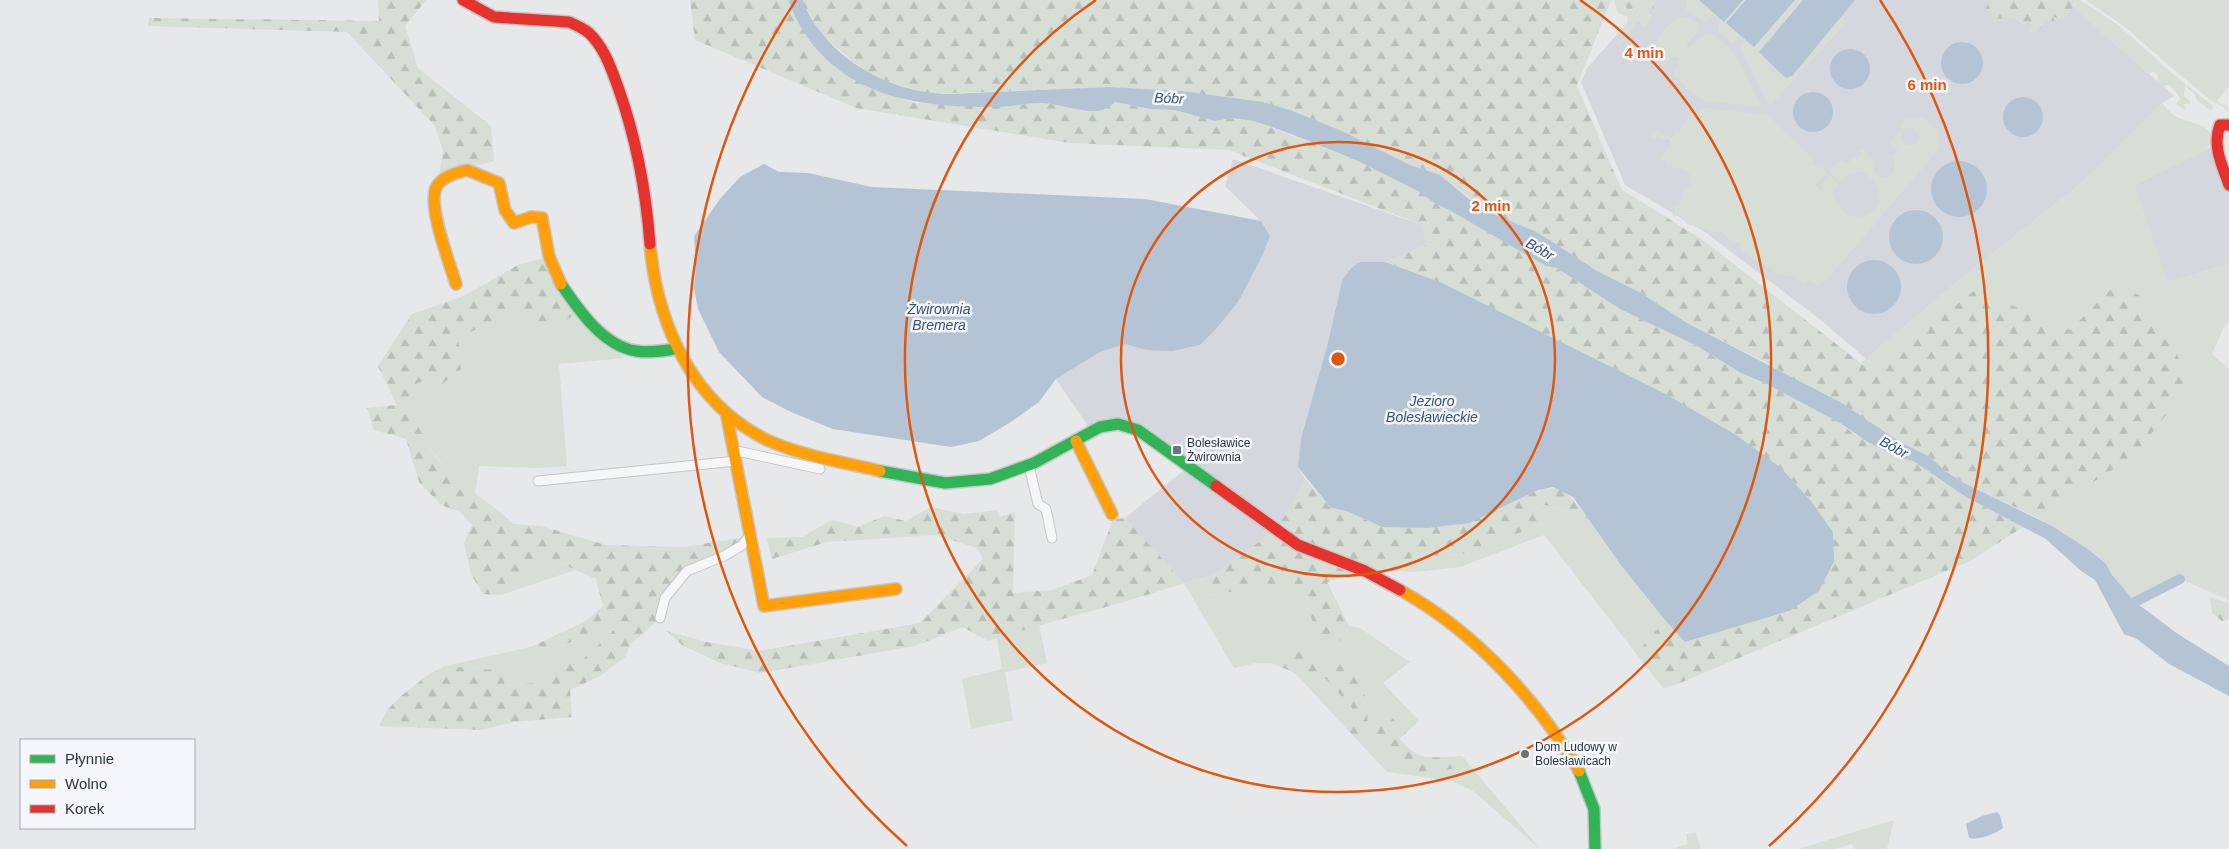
<svg xmlns="http://www.w3.org/2000/svg" width="2229" height="849" viewBox="0 0 2229 849" font-family="Arial,sans-serif">
<defs>
<pattern id="forest-firs" width="22" height="20" patternUnits="userSpaceOnUse" patternTransform="scale(1.25)"><rect width="22" height="20" fill="#d6ded6"/><path d="M5 1l3.5 6h-7zM16 11l3.5 6h-7z" fill="#b8bfb9"/></pattern>
</defs>
<rect width="100%" height="100%" fill="#e6e8ea"/>
<path fill="#d4d7dd" d="M1648,0H2038L2074,7L2081,11L2082,15L2174,96L2162,103L2078,186L1959,280L1866,359L1822,321L1705,232L1625,185L1581,82L1587,68Z
M2216,143L2229,185V264L2167,282L2134,185L2205,151Z
M1233,159L1422,225L1427,245L1385,262H1360L1342,281L1298,467L1306,480L1276,530L1213,575L1184,583L1125,518L1188,467L1127,425L1092,432L1056,379L1100,352L1125,344L1146,350L1200,345L1217,328L1238,302L1270,236L1261,221L1225,186Z"/>
<path fill="#d6ded6" d="M1614,0H1630L1629,11L1645,5L1649,7L1647,10L1653,17L1647,26L1643,27L1640,22H1637L1626,40L1619,45L1615,43L1617,40L1615,39H1624L1623,35H1619L1624,28L1623,26L1627,23L1628,17L1621,14H1618Z
M1686,0H1699L1716,15C1700,27 1702,18 1686,10Z
M1743,0H1746L1726,23L1740,35L1732,44L1718,31L1721,19L1724,21Z
M1795,0H1803L1759,52L1772,66L1768,70L1773,67L1784,78L1792,76L1840,17L1846,23L1770,106L1740,49L1742,47L1740,45L1745,40L1754,47Z
M2076,0H2080L2118,25L2174,75L2213,106L2211,111L2196,99L2195,94L2185,86L2184,96L2191,102L2189,104H2184L2186,110L2176,104L2180,98L2170,85H2166L2164,87L2157,81L2158,75L2154,71L2149,74L2082,15L2074,7Z
M2086,0H2229V86L2217,101L2229,108V114L2225,108L2209,99L2172,68L2125,27Z
M1681,16L1694,20L1700,25V29L1686,45L1689,48L1707,33C1737,42 1748,82 1762,107L1706,101L1691,92L1673,75L1680,58L1673,56L1665,65C1641,53 1666,24 1681,16Z
M2162,103C2166,108 2171,114 2177,117C2192,125 2223,124 2206,151L2134,185L2167,282L2229,264V323L2224,327L2212,354L2229,369V600L2180,579L2135,602L2112,575L2106,564L2092,551L2038,518L2135,455L2114,286L2070,330L1975,291L1872,373L1861,363L1959,280L2078,186Z
M1707,108L1768,115L1814,160L1812,163L1817,168L1820,166L1827,173L1816,185L1821,190L1823,188L1820,185L1826,179L1829,181L1827,178L1830,176L1838,184L1832,194C1841,217 1863,227 1879,203C1881,189 1874,177 1860,172L1848,174L1839,182L1829,172L1841,159L1847,164L1853,157L1857,160L1862,154L1859,151L1861,149L1875,160L1873,166C1874,176 1882,179 1890,176C1896,169 1897,164 1891,157L1898,149L1890,143L1901,130L1902,132L1901,140L1906,145L1915,144L1919,139C1919,130 1911,125 1904,130L1899,126L1905,119L1922,117L1938,130L1940,148L1826,281L1817,285L1809,280L1805,285L1795,277L1777,275L1774,269L1767,268V265L1751,259L1748,253L1741,252L1740,243L1730,240L1721,231L1713,233L1699,226L1695,227L1693,224L1692,226L1686,223L1678,212L1675,217L1672,215L1675,210L1672,206L1679,205L1684,193L1681,192L1691,185L1689,178L1690,175L1685,170L1668,167L1665,160L1659,161L1663,152L1666,153L1671,142L1667,138L1664,141L1657,136L1654,140L1650,137L1657,133L1656,130L1658,129L1660,133L1673,138L1676,130L1679,134C1685,119 1691,111 1707,108Z
M581,311L607,344L625,358L559,364L567,466L537,468L479,466L475,495L448,473L423,438L407,405L414,385L427,379L458,337L516,313L546,332Z
M1541,504L1588,519L1620,564L1665,620L1640,649L1675,685L1663,688L1544,535L1460,567L1415,572L1382,570L1414,557L1462,554L1543,524Z
M540,554L575,570L501,595L511,578Z
M1192,581L1210,595L1284,584L1307,597L1342,640L1349,626L1360,628L1410,662L1383,683L1419,721L1399,739C1423,764 1430,757 1462,756L1540,849L1473,791L1452,781L1387,772L1295,673L1272,663H1256L1234,668L1184,583Z
M621,623L580,662L551,672L537,683L504,685L507,671L445,666L531,647L533,659L589,633Z
M1039,625L1047,663L1005,672L1013,720L971,729L962,679L1002,669L997,638Z
M1894,820L1887,849H1854L1852,844L1835,849H1798Z
M1696,833L1701,849H1673L1688,844L1686,834Z"/>
<path fill="url(#forest-firs)" d="M378,0H426L405,26L418,68L491,126L494,161L439,176L443,151L435,126L347,32L148,26L149,18L379,21Z
M690,0H788L802,28L826,59L871,88L902,99L915,103L1000,106L1044,103L1075,106L1091,110H1105L1114,102L1151,109L1175,110L1216,121L1233,118L1254,121L1356,160L1418,191L1546,266L1557,268L1574,278L1620,309L1697,346L1741,373L1767,384L1840,423L1854,434L1915,462L1966,497L2023,527L1970,561L1675,685L1640,649L1665,620L1686,642L1789,611L1833,532L1811,501L1780,467L1662,392L1440,282L1385,262L1427,245L1422,225L1229,150L1070,143L856,108L695,40Z
M803,0H1611L1577,86L1622,190L1703,240L1872,372L1975,290L2070,330L2114,286L2139,295L2193,380L2135,455L2038,518L1964,483L1945,471L1930,457L1900,442L1877,427L1767,363L1687,323L1641,293L1596,271L1537,232L1488,212L1440,175L1410,165L1342,131L1290,110L1264,103L1182,91L1110,87L930,94L879,79L855,63L824,37L804,6Z
M1630,0H1655L1653,10L1645,5L1644,14H1638L1635,8L1628,11L1625,4Z
M1979,0H2076C2073,8 2069,16 2061,20L2053,16L2055,24H2051L2049,19L2037,32H2028L2032,24H2021L2014,17L1995,19L1985,8L1991,2Z
M549,257L581,311L546,332L516,313L458,337L461,369L441,385L427,379L414,385L408,405C419,428 431,456 450,474C470,493 494,504 513,524L541,526L606,545L684,547L750,536L678,579L660,618L631,644L625,657L600,676L570,690L572,717L513,722L482,730L379,726L388,709L401,696L428,675L445,666L507,671L504,685L537,683L551,672L572,660L580,662L620,624L589,633L533,660L531,647L586,621L603,606L596,579L540,554L511,578L501,595L483,594L471,574L464,543L472,525L460,512L441,505L419,482L406,439L374,430L367,408L397,405L378,366L412,314L464,296L518,265Z
M1306,480L1330,507L1349,512L1382,527L1518,499C1557,481 1563,484 1588,519L1542,504L1543,524L1462,554L1414,557L1382,570L1353,573L1327,582L1349,626L1342,640L1317,644L1307,597L1284,584L1210,595L1192,581L1213,575L1276,530Z
M931,507L964,514L997,510L999,517L1015,512L1013,593L1053,590L1092,575L1113,519L1125,518L1184,583C1120,605 1053,620 988,641L963,627L915,646L760,673L720,663L682,645L667,631L706,642L759,651L920,623L983,559L977,548L935,535L827,542L772,559L767,538L802,537L832,520L858,527L884,516L906,521Z
M2210,597L2229,603V619L2222,621L2212,613Z
M1300,650L1307,664L1337,658L1361,678L1367,707L1368,727L1391,716L1406,733L1399,739C1420,761 1424,757 1452,757L1455,768L1419,776L1399,758L1381,737L1358,740L1345,727L1353,709L1326,679L1295,673L1272,663Z"/>
<path fill="#b4c4d5" d="M788,0H803C805,9 810,16 815,24C843,67 899,94 950,94L1110,87L1182,91L1263,102L1290,110L1342,131L1410,165L1440,175L1469,199L1488,212L1537,232L1597,271L1641,293L1687,323L1840,402L1900,442L1930,457L1945,471L1964,483L2052,526L2091,551L2106,564L2112,575L2135,602L2178,634L2229,666V696L2169,664L2137,639L2124,634L2095,580L2081,571L2046,539L1966,497L1915,462L1889,453L1868,442L1840,423L1767,384L1741,373L1697,346L1620,309L1557,268L1546,266L1451,211L1433,202L1418,191L1356,160L1291,134L1254,121L1233,118L1215,121L1175,110L1151,109L1115,102C1112,104 1109,108 1105,109C1091,116 1058,103 1041,103C1026,103 1011,107 996,107C907,108 824,93 788,0Z
M1699,0H1743L1724,22Z
M1746,0H1795L1754,47L1726,23Z
M1803,0H1855L1792,76L1786,78L1759,52Z
M1941 63a21 21 0 1 1 42 0a21 21 0 1 1-42 0Z
M1830 69a20 20 0 1 1 40 0a20 20 0 1 1-40 0Z
M1793 112a20 20 0 1 1 40 0a20 20 0 1 1-40 0Z
M2003 117a20 20 0 1 1 40 0a20 20 0 1 1-40 0Z
M1931 189a28 28 0 1 1 56 0a28 28 0 1 1-56 0Z
M764,164L779,172L808,173L872,187L1145,199L1261,221L1270,236L1262,256L1238,302L1217,328L1200,345L1172,351L1146,350L1125,344L1100,352L1056,379L1039,402L1011,422L979,441L951,447L833,429L791,412L762,397L719,352L698,309L694,288L696,266L694,236L720,199L740,177Z
M1889 237a27 27 0 1 1 54 0a27 27 0 1 1-54 0Z
M1847 287a27 27 0 1 1 54 0a27 27 0 1 1-54 0Z
M1360,262H1385L1440,282L1662,392L1736,435L1780,467L1811,501L1833,532L1834,561L1819,591L1789,611L1685,642L1665,620L1620,564L1573,497L1553,487L1538,490L1469,523L1428,528L1382,527L1349,512L1330,507L1298,467L1301,439L1327,346L1342,281L1351,268Z
M1997,812L2000,815L2003,828C1996,833 1979,841 1969,838L1966,824L1982,816Z"/>
<g fill="none" stroke-linecap="round" stroke-linejoin="round">
<path stroke="#b4c4d5" stroke-width="10" d="M2135,602L2180,579"/>
<g stroke="#c4c6c8" stroke-width="11">
<path id="street" d="M733,450L820,469
M1029,466L1038,504L1046,509L1052,538
M538,481L736,461
M660,618L665,598L687,571L724,556L741,546L750,536"/>
</g>
<g stroke="#c4c6c8" stroke-width="14">
<path id="fast" d="M561,284C578,309 603,346 636,351C649,353 662,351 675,349
M880,471L945,483L990,479L1034,463L1100,427L1118,424L1138,430L1216,486
M1579,771L1594,809L1595,849"/>
</g>
<g stroke="#c4c6c8" stroke-width="14">
<path id="slow" d="M650,244C657,324 692,403 767,440C802,456 843,462 880,471
M456,284C450,264 426,203 437,186C443,176 457,173 467,170L499,183L505,210L514,223L531,217L542,218L549,256L561,284
M726,412L764,606L896,589
M1076,441L1112,514
M1400,590C1474,631 1537,699 1579,771"/>
</g>
<g stroke="#c4c6c8" stroke-width="14">
<path id="jam" d="M463,0L494,17L569,22C576,25 583,28 589,33C604,47 611,68 618,87C636,138 646,190 650,244
M2229,125H2220C2212,146 2222,165 2229,185
M1216,486L1298,545L1365,571L1400,590"/>
</g>
<use href="#street" stroke="#f5f6f7" stroke-width="9"/>
<use href="#fast" stroke="#30b455" stroke-width="11"/>
<use href="#slow" stroke="#ff9f0a" stroke-width="11"/>
<use href="#jam" stroke="#e5322d" stroke-width="11"/>
</g>
<g fill="none" stroke="#df570f" stroke-width="2.5">
<circle cx="1338" cy="359" r="217"/>
<path d="M1580 0A433 433 0 1 1 1096 0"/>
<path d="M907 846A650 650 0 0 1 796 0M1880 0A650 650 0 0 1 1769 846"/>
</g>
<g fill="#6c737f" stroke="#f4f6f9" stroke-width="2">
<rect x="1172" y="445" width="10" height="10" rx="2.5"/>
<circle cx="1525" cy="754" r="5"/>
</g>
<g text-anchor="middle" dominant-baseline="central" stroke-width="5" stroke-linejoin="round" paint-order="stroke">
<g font-size="12" fill="#2b3445" stroke="#f4f6f9" text-anchor="start">
<text x="1187" y="443">Bolesławice<tspan x="1187" dy="14">Żwirownia</tspan></text>
<text x="1535" y="747">Dom Ludowy w<tspan x="1535" dy="14">Bolesławicach</tspan></text>
</g>
<g font-size="14" font-style="italic" fill="#34527a" stroke="#f4f6f9">
<text transform="translate(1169 98) rotate(3)">Bóbr</text>
<text transform="translate(1540 249) rotate(30)">Bóbr</text>
<text x="939" y="309">Żwirownia<tspan x="939" dy="16">Bremera</tspan></text>
<text x="1432" y="401">Jezioro<tspan x="1432" dy="16">Bolesławieckie</tspan></text>
<text transform="translate(1894 447) rotate(29)">Bóbr</text>
</g>
</g>
<circle cx="1338" cy="359" r="8" fill="#df570f" stroke="#f4f6f9" stroke-width="2.5"/>
<g font-size="15" text-anchor="middle" font-weight="bold" fill="#df570f" stroke="#f4f6f9" stroke-width="5" stroke-linejoin="round" paint-order="stroke">
<text x="1644" y="58">4 min</text>
<text x="1927" y="90">6 min</text>
<text x="1491" y="211">2 min</text>
</g>
<rect x="20" y="739" width="175" height="90" fill="#f4f6f9" stroke="#a4a8b1"/>
<rect x="30" y="755" width="25" height="8" fill="#30b455" stroke="#a4a8b1"/>
<text x="65" y="764" font-size="15" fill="#2b3445">Płynnie</text>
<rect x="30" y="780" width="25" height="8" fill="#ff9f0a" stroke="#a4a8b1"/>
<text x="65" y="789" font-size="15" fill="#2b3445">Wolno</text>
<rect x="30" y="805" width="25" height="8" fill="#e5322d" stroke="#a4a8b1"/>
<text x="65" y="814" font-size="15" fill="#2b3445">Korek</text>
</svg>
